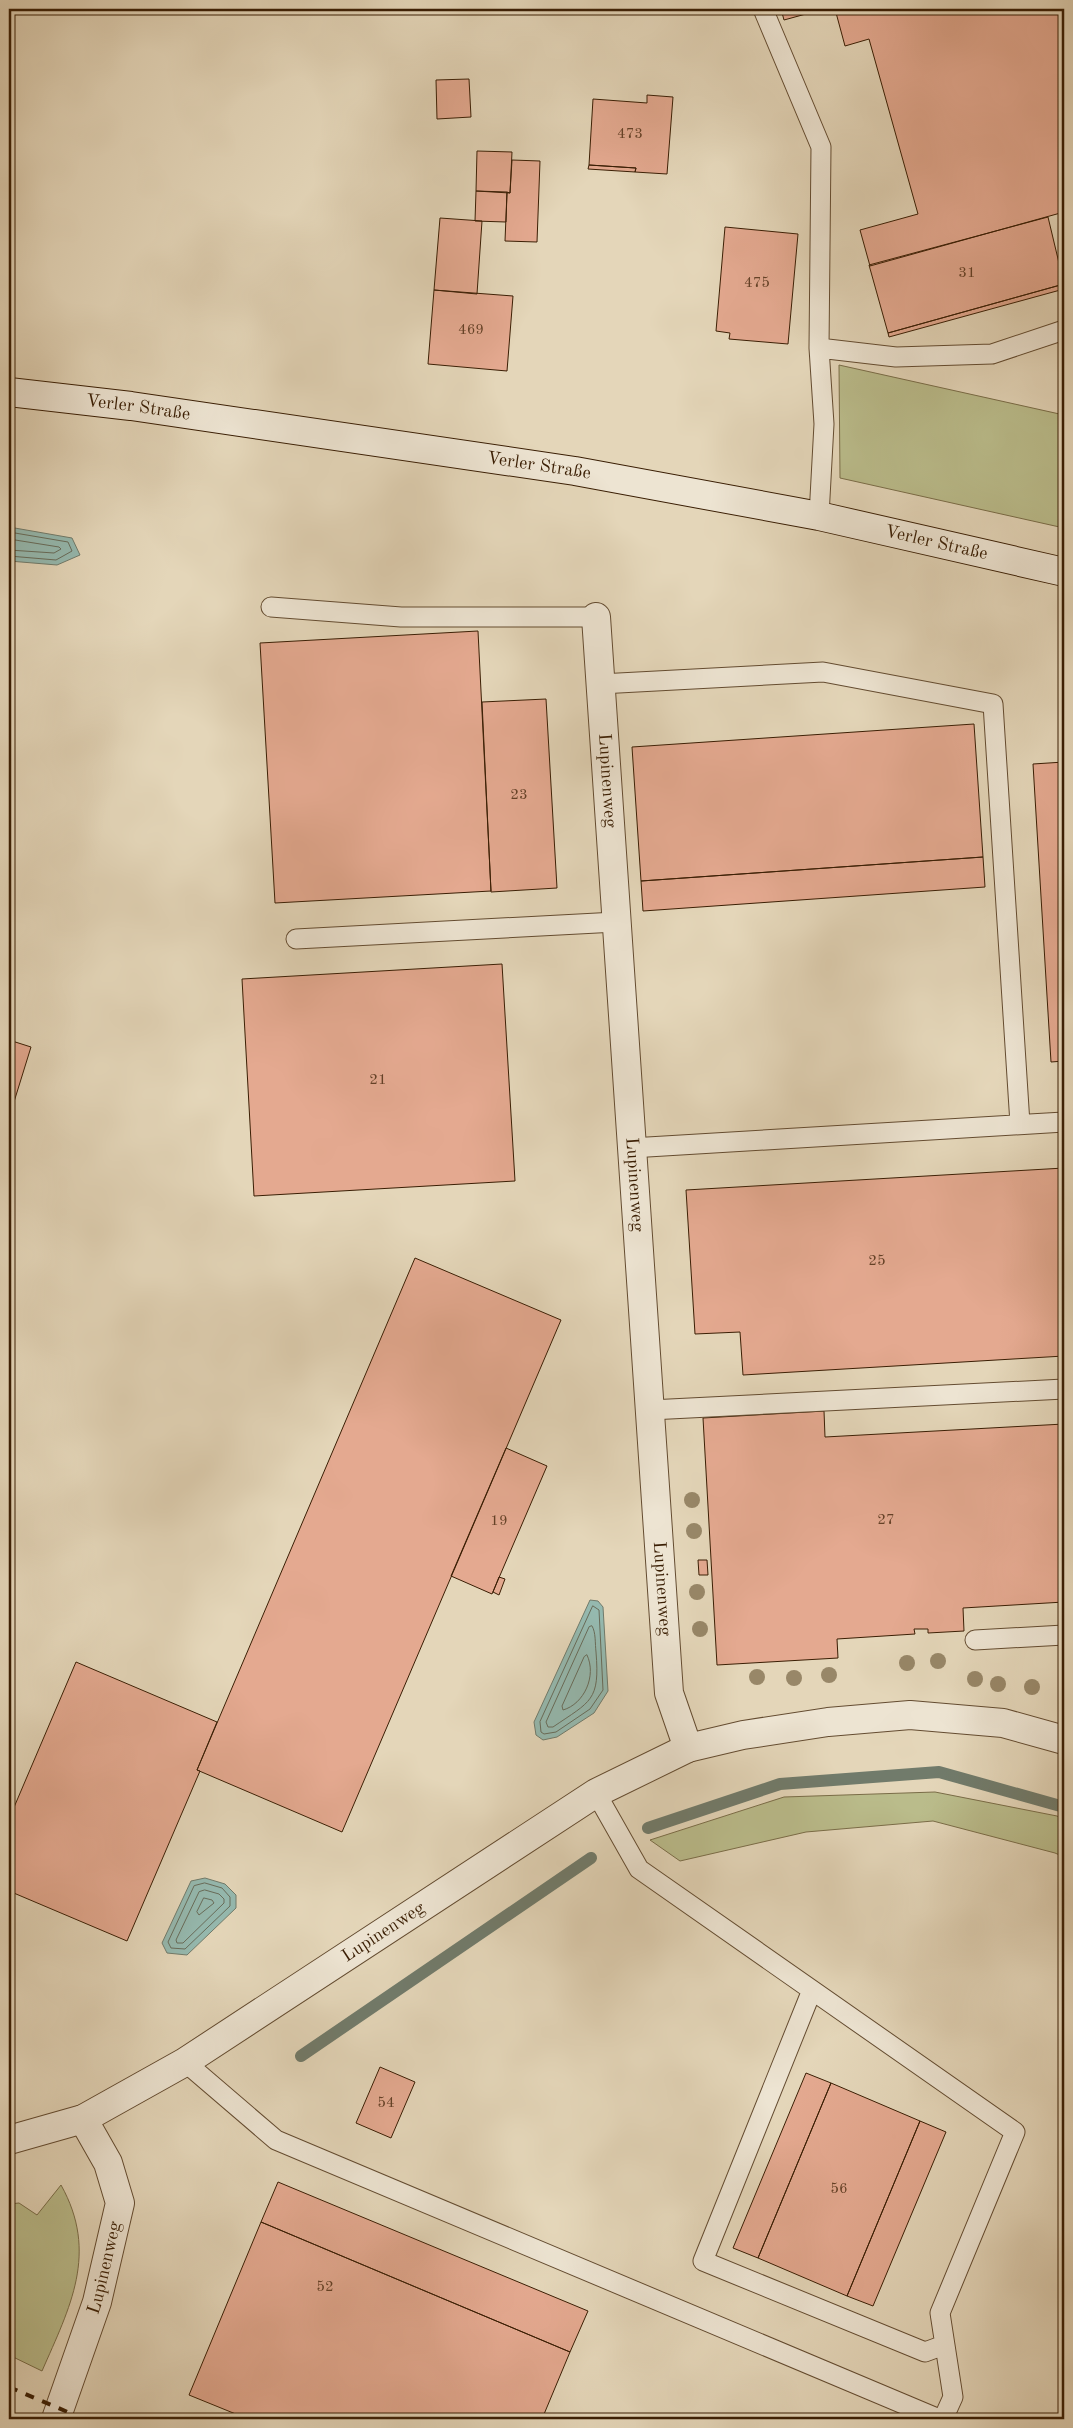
<svg xmlns="http://www.w3.org/2000/svg" width="1073" height="2428" viewBox="0 0 1073 2428" font-family="'Old Standard TT',serif">
<rect width="100%" height="100%" fill="#e4d6b9"/>
<filter id="stains"><feTurbulence type="fractalNoise" baseFrequency=".004" numOctaves="4"/><feColorMatrix values="0 0 0 0 .2 0 0 0 0 .09 0 0 0 0 .02 0 0 0 .5 -.17"/></filter>
<radialGradient id="worn" r=".72"><stop offset=".6" stop-color="#630" stop-opacity="0"/><stop offset="1" stop-color="#630" stop-opacity=".3"/></radialGradient>
<path fill="#babc8b" stroke="#7a6d48" d="M839,365L1064,415V528L840,478Z
M935,1792L1057,1816L1064,1820V1857L1055,1853L933,1821L806,1832L680,1861L650,1840L784,1797Z
M61,2185C99,2253 70,2307 42,2371L9,2355V2204L19,2203L37,2215Z"/>
<path fill="#95b9af" stroke="#717b6b" d="M9,527L72,538L80,555L57,565L9,561Z
M590,1600L598,1601L603,1607L608,1691L594,1713L557,1737L543,1740L536,1735L534,1722Z
M205,1878L225,1884L236,1895V1908L187,1955L167,1953L162,1943L191,1881Z"/>
<g fill="none" stroke-linecap="round" stroke-linejoin="round">
<path stroke="#686c5a" stroke-width="1" d="M9,532L68,542L72,551L56,560L9,556
M9,539L59,547L61,549L54,553L9,550
M593,1606L599,1610L603,1690L590,1709L556,1732L544,1734L541,1732L540,1722Z
M592,1626C596,1632 595,1644 596,1652C600,1701 591,1701 553,1727H548L546,1722L589,1627Z
M587,1655C597,1676 584,1704 563,1710L562,1706L584,1657Z
M205,1883L222,1888L230,1897V1906L185,1949L171,1948L168,1942L194,1886Z
M205,1890L219,1894L224,1899V1903L183,1943H177L176,1940L199,1892Z
M204,1898L212,1900L214,1903L199,1915L197,1912Z"/>
<path stroke="#717b6b" stroke-width="12" d="M648,1828L780,1784L939,1772L1064,1807
M301,2056L591,1858"/>
</g>
<path fill="#e4a990" stroke="#3a1e04" d="M781,9H824L784,20Z
M835,9H1064V212L870,266L860,230L918,214L869,39L845,46Z
M469,79L471,117L437,119L436,80Z
M647,95L673,97L667,174L635,172L636,168L589,165L593,99L647,103Z
M477,151L512,152L510,193L476,191Z
M512,160L540,161L537,242L505,241L507,192L510,193Z
M589,165L636,168L635,172L588,169Z
M476,191L507,192L506,222L475,221Z
M1048,217L1064,284L888,333L869,265Z
M440,218L482,221L477,294L434,290Z
M725,227L798,234L788,344L729,339L730,333L716,331Z
M1064,284V289L889,337L888,333Z
M434,290L513,296L507,371L428,364Z
M478,631L491,891L275,903L260,643Z
M546,699L557,888L491,892L482,702Z
M974,724L983,857L641,881L632,747Z
M1064,762V1061L1051,1062L1033,764Z
M983,857L985,887L643,911L641,881Z
M502,964L515,1181L254,1196L242,979Z
M9,1040L31,1047L9,1118Z
M1064,1168V1356L743,1375L740,1332L695,1334L686,1190Z
M415,1258L561,1320L342,1832L197,1770Z
M824,1411L825,1437L1064,1424V1602L963,1608L964,1631L928,1633V1629H914L915,1634L837,1639L838,1658L717,1665L703,1418Z
M506,1448L547,1466L492,1594L451,1576Z
M698,1560H707L708,1575H699Z
M499,1577L505,1579L499,1595L493,1592Z
M76,1662L217,1722L197,1770L200,1771L127,1941L9,1891V1819Z
M380,2067L415,2082L391,2138L356,2123Z
M806,2073L831,2083L758,2258L733,2248Z
M831,2083L920,2121L847,2296L758,2258Z
M920,2121L946,2132L873,2306L847,2296Z
M12,2182L14,2197L9,2198V2183Z
M278,2182L588,2311L570,2352L261,2222Z
M261,2222L570,2352L542,2419H248L189,2395Z"/>
<g fill="none" stroke-linecap="round" stroke-linejoin="round">
<g stroke="#644c31" stroke-width="21">
<path id="lane" d="M763,9L821,147L819,348L824,424L819,516
M819,348L896,357L992,354L1064,330
M271,607L401,617H596
M600,684L823,672L993,704L1020,1124
M296,939L616,922
M631,1148L1064,1122
M650,1410L1064,1389
M975,1640L1064,1635
M596,1793L639,1869L1015,2132L940,2313L953,2397L943,2419
M812,1990L703,2261L925,2352L944,2345
M185,2062L276,2140L939,2419"/>
</g>
<g stroke="#644c31" stroke-width="30">
<g id="street">
<path id="s1" d="M596,617L669,1693L688,1748"/>
<path id="s2" d="M9,2140L83,2119L185,2062L596,1793L688,1748L743,1735L828,1722L910,1715L1003,1723L1064,1740"/>
<path id="s3" d="M56,2419L97,2302L120,2203L108,2163L83,2119"/>
</g>
</g>
<g stroke="#3a1e04" stroke-width="30">
<g id="secondary">
<path id="s4" d="M9,392L131,406L575,471L819,516L1064,572"/>
</g>
</g>
<use href="#lane" stroke="#ede4d2" stroke-width="19"/>
<use href="#street" stroke="#ede4d2" stroke-width="28"/>
<use href="#secondary" stroke="#ede4d2" stroke-width="28"/>
<path stroke="#3a1e04" stroke-width="4" stroke-dasharray="9 9" stroke-linecap="butt" d="M9,2387L84,2419"/>
</g>
<g fill="#988768">
<circle cx="692" cy="1500" r="8"/>
<circle cx="694" cy="1531" r="8"/>
<circle cx="697" cy="1592" r="8"/>
<circle cx="700" cy="1629" r="8"/>
<circle cx="938" cy="1661" r="8"/>
<circle cx="907" cy="1663" r="8"/>
<circle cx="829" cy="1675" r="8"/>
<circle cx="757" cy="1677" r="8"/>
<circle cx="794" cy="1678" r="8"/>
<circle cx="975" cy="1679" r="8"/>
<circle cx="998" cy="1684" r="8"/>
<circle cx="1032" cy="1687" r="8"/>
</g>
<g text-anchor="middle" dominant-baseline="central" stroke-width="4" stroke-linejoin="round" paint-order="stroke">
<g font-size="15" fill="#644127">
<text x="630" y="134">473</text>
<text x="967" y="273">31</text>
<text x="757" y="283">475</text>
<text x="471" y="330">469</text>
<text x="519" y="795">23</text>
<text x="378" y="1080">21</text>
<text x="877" y="1261">25</text>
<text x="886" y="1520">27</text>
<text x="499" y="1521">19</text>
<text x="386" y="2103">54</text>
<text x="839" y="2189">56</text>
<text x="325" y="2287">52</text>
</g>
<g font-size="18" fill="#3a1e04" stroke="#ede4d2">
<text stroke="none"><textPath href="#s4" startOffset="130">Verler Straße</textPath></text>
<text stroke="none"><textPath href="#s4" startOffset="535">Verler Straße</textPath></text>
<text stroke="none"><textPath href="#s4" startOffset="940">Verler Straße</textPath></text>
<text stroke="none"><textPath href="#s1" startOffset="164">Lupinenweg</textPath></text>
<text stroke="none"><textPath href="#s1" startOffset="569">Lupinenweg</textPath></text>
<text stroke="none"><textPath href="#s1" startOffset="974">Lupinenweg</textPath></text>
<text stroke="none"><textPath href="#s2" startOffset="431">Lupinenweg</textPath></text>
<text stroke="none"><textPath href="#s3" startOffset="159">Lupinenweg</textPath></text>
</g>
</g>
<rect width="1073" height="2428" fill="none" stroke="#e4d6b9" stroke-width="30"/>
<rect x="10" y="10" width="1053" height="2408" fill="none" stroke="#3a1e04" stroke-width="2.5"/>
<rect x="15" y="15" width="1043" height="2398" fill="none" stroke="#3a1e04"/>
<rect width="100%" height="100%" filter="url(#stains)"/>
<rect width="100%" height="100%" fill="url(#worn)"/>
</svg>
